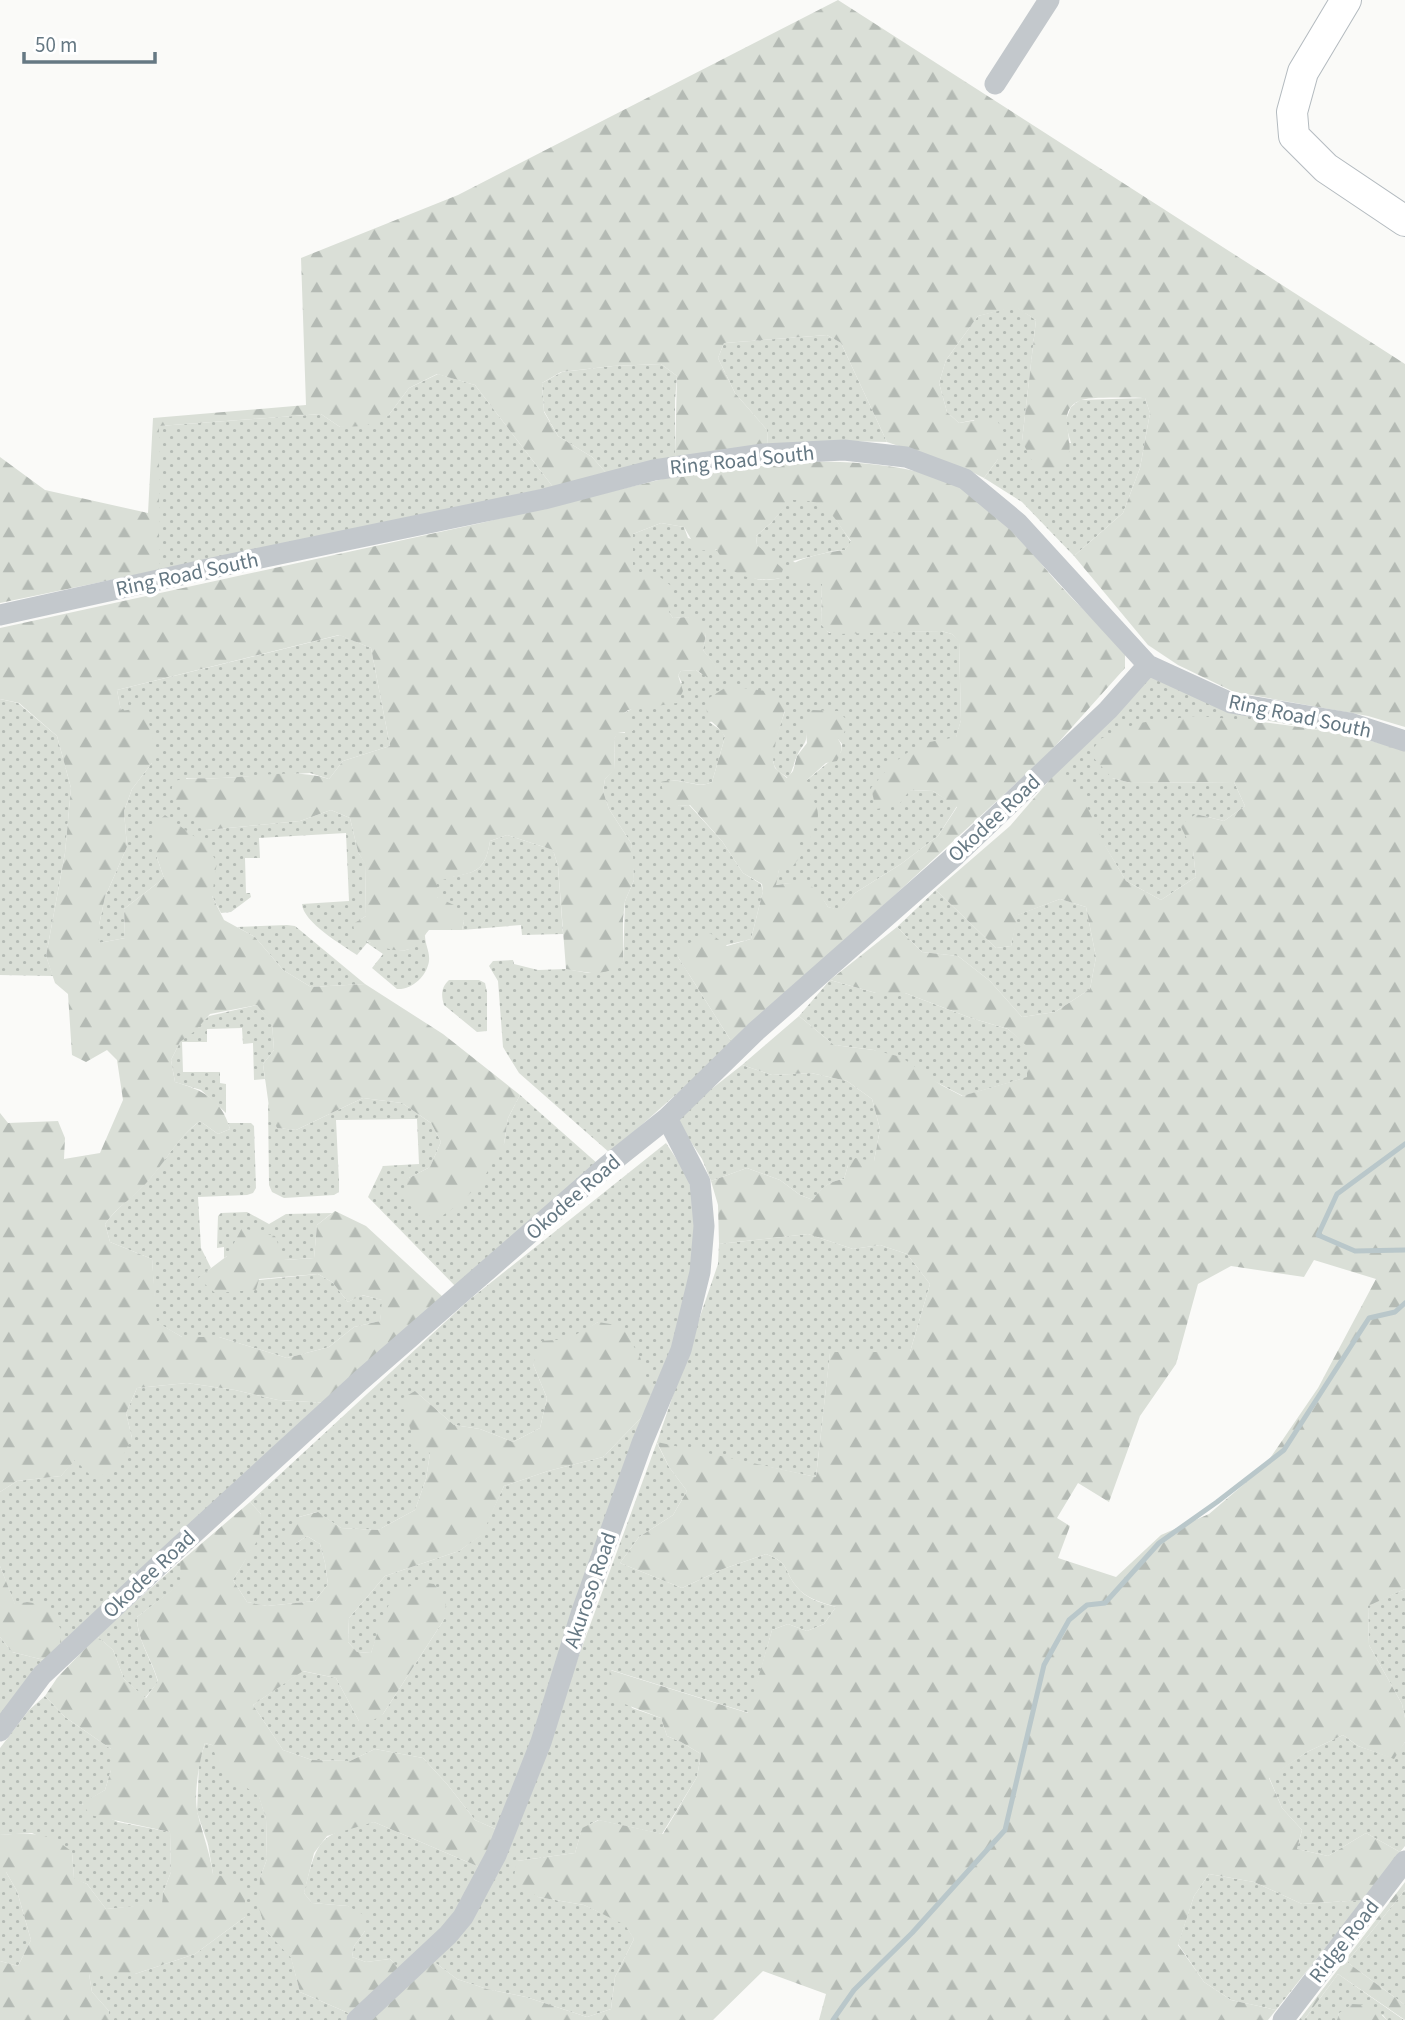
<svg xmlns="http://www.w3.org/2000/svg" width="1405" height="2020" viewBox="0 0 1405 2020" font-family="'Source Sans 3',sans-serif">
<defs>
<pattern id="grass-dots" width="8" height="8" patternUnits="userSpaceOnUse" patternTransform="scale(1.75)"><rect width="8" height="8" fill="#dadfd7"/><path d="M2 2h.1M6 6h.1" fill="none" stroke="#b4bab4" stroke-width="1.8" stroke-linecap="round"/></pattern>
<pattern id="forest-firs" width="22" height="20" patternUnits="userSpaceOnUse" patternTransform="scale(1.75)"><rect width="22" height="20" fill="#dadfd7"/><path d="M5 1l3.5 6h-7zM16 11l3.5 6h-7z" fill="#b4bab4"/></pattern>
</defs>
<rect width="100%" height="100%" fill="#fafaf8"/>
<path fill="url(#grass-dots)" d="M1015,306L1036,320L1022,441L1071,443L1065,422L1071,407L1080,400L1145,398L1150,413L1140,468L1123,513L1074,556L1022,502L984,478L998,459L974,420L959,423L947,412L939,383L946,360L978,316Z
M827,335L841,343L887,442L845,441L768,446L767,430L735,393L718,358L724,343Z
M661,364L677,376L675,401V457L608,475L592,457L558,436L544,411L542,383L562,372L613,366Z
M438,374L475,385L553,487L159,570V426L321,414L340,427L388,416L409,388Z
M811,499L829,509L851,542L845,550L833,551L793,561L822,583L821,624L829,633L941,631L952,634L959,641L961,720L956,738L919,745L909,790L933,791L957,806L938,836L901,864L855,893L841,911L828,907C816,886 799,881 775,885L779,870L799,842L807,780L841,752L842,744L838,739L807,729C807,745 803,743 797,756C793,764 793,771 788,778C784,775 777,771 775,767C768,754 781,724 785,711L709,722L722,731L725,737L712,782C695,790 681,775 661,783L679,806L689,805L722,841L743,873L761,884L763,891L751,939L678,957L733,1044L610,1153L519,1073L503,1047L498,981L489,966L493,961L513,960L514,964L538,970L566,969L588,973L623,963L625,901L634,880L631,843L609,809L603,791L605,779L615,769L614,739L617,733H625L622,714L682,683L678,675L681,671L696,670L701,674L716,667L703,650L706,634L688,617L673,618L668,611V604L633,575V534L661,523L684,527L688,538C697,541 707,544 715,549C740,564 745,587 780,578L757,545L756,536L772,522L790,500Z
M340,635L371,648L390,746L343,761L329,779L310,773L222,778H186L207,830L300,821L331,810L350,818L358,852L365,863L366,916L358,921L367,942C392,946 407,962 425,935C425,945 430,951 429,961C427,976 412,990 397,989L372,968L383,954L367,943L357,955C342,945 303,922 302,904L349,901L346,833L259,838L260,858H245L246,893H250L251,897L231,912L221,913L212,896L156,855L164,878L124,909L125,938L99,943V925L105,897L127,847L124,811L132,789L152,763L121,711L117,690Z
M1148,676L1220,708L1359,737L1264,720L1112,778L1131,783L1234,782L1245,806L1224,821L1196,814L1193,851L1196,877L1161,900L1126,881L1059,769Z
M0,699L18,703L57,736L71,788L65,853L46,956L53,976L0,975Z
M507,835L553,850L558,866L563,934L522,935L521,925L462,930L464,921L437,897V881C468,870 484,880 490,841Z
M936,890L996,948L1011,946L1017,915L1060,899L1086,907L1096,957L1090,989L1055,1012L1022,1017L990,981L958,956L922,952L897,927Z
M287,925L295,926L365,984L311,987L283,970L255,937L237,927Z
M449,980H479L485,983L487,992V1031L477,1032L444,1005C441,996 441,987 449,980Z
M830,980L876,993H905L971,1018L1008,1029L1027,1045L1028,1077L963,1096L874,1050L834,1045L799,1016Z
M257,1005L272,1022L274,1050L263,1064L265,1079L254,1080L253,1043L243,1044L242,1028L207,1029V1042H182L183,1072H220V1083L226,1084V1113L201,1090L175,1082L171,1060L180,1042L209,1016Z
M742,1065L772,1075L811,1073L847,1081L872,1099L880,1129L874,1161L848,1165L844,1179C829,1181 822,1188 813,1200L800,1195L780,1180L747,1168L711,1181L702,1159L678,1122L686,1109Z
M520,1095L598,1164L459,1290L368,1197L383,1166L419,1164L417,1119L336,1120L339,1182V1192L334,1195L284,1198L272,1192L269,1185L268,1103L277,1128L296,1130L363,1098L402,1103L431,1123L441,1142L430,1167L407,1179L504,1144L508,1118Z
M200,1121L218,1134L230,1129L228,1123H251L254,1126L256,1188L253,1193L247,1195L198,1197L201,1248L211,1268L198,1279L259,1280L318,1274L332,1282L348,1302L361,1295L383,1300L380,1321L354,1327L329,1347L287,1358L219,1337H182L156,1322L152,1259L110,1242L105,1224C117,1207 133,1197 147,1182C166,1161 177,1138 200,1121Z
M666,1143L687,1175L697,1210L698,1236L677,1334L500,1831L475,1820L447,1784L423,1758L375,1749L350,1761L312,1760L283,1750L253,1705L302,1671L336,1678L359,1721L383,1714L445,1618L378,1633L371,1653L357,1652L348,1642L349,1618L385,1576L459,1551L481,1535L504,1486L548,1471L603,1457L640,1419L653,1397L598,1322L533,1364L547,1398L540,1428L513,1442L480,1429L454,1425L415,1391L430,1453L426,1479L415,1510L378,1530L341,1528L317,1512L299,1517L295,1544L307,1536L320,1544L325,1563L328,1584L315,1601L267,1606L247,1602L233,1580L245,1560L261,1514L250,1502L469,1300Z
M247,1212L269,1224L286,1214L332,1213L317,1225L314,1258L284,1260L227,1256L224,1258V1247L217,1248L218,1216L221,1213Z
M808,1234L853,1249L880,1245L907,1254L930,1284L910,1352L830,1353L816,1477L657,1443L669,1467L687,1491L673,1515L639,1537L620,1563L682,1588L723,1569L766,1554C791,1564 782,1568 796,1586C806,1599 821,1603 836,1607L824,1624L807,1631L788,1624L772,1630L749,1713L611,1670L632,1708L661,1718L667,1736L681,1742L701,1754L697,1777L662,1834L598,1820L582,1829L575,1853L517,1861L538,1897L584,1905L625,1924L634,1939L615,1977L611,2009L587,2017L526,1997L487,1989L457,1979L429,1958L448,1944L551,1732L657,1442L718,1264L719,1244Z
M187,1383L235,1390L278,1400L327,1403L60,1646L27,1602L15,1605L0,1566V1492L17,1481L61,1476L75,1459L132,1438L126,1413L137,1388Z
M180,1562L182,1583L137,1617C137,1640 152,1660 158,1682L145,1698L124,1679L113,1650L97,1636Z
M1405,1589V1718L1402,1704L1369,1645L1368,1605Z
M0,1637L12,1652L44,1660L0,1717Z
M45,1696L65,1717L111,1749V1770L105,1790L82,1804L118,1822L170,1832L171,1872L163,1893L162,1904L106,1909L87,1884L74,1879L72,1852L32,1833L0,1835V1748L29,1710Z
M1343,1735L1358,1746L1393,1758L1405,1742V1846L1400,1852L1366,1833L1328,1856L1297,1849L1302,1830L1282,1808L1269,1777L1307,1752Z
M205,1743L212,1745L240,1781L259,1796L266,1819L267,1859L260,1878L266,1931L291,1957L300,1992L353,2015L347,2020H109V2011L92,1992L89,1974H135L195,1954L245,1917L213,1874L208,1844L197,1812L199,1763Z
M374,1822L484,1869L456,1913L400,1970L390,1959L366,1962L352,1957L354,1946L365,1931L348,1906L312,1903L304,1893C318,1839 317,1834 374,1822Z
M0,1872H6L17,1891L31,1940L18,1966L0,1961Z
M1209,1874L1254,1882L1302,1904L1363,1900L1276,2010L1231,2000L1204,1982L1178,1944L1194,1896Z
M1405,1890V2005L1347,1962Z
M1338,1974L1404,2020H1387L1383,2015L1339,2013L1337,2020H1304Z"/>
<path fill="url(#forest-firs)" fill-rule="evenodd" d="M838,0L1405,364V727L1368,716L1234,692L1178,665L1148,645L1074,556L1123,513L1140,468L1150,413L1145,398C1132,398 1088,396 1079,401C1055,412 1075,438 1068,456C1065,462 1058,467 1053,471L1036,469L1022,441L1036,320L1015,307L978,316L946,360L939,383L947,412L959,423L995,417L1005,434L998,459L984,478L968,470L887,442L841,343L827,335L724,343L718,358L735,393L767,430L768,446L675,457L677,376L661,364L613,366L561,372L542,383L544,412L558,436L592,457L608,475L553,487L475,385L437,374L409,388L388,416L365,426L340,427L321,414L159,426V570L0,603V457L45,490L148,513L153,418L306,405L301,258L458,195Z
M798,461C853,462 914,462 965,490C1002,511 1027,548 1055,580C1078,605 1102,628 1125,653V668L1048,754L733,1044L678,957L679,948L710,933L727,946L751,939L763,891L762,884L743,873L722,841L690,805L679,806L665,802L661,782C682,776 696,790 712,782L725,737C716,719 701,724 709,698L728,686L765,691L782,699L785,710L776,740L773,761L775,768L787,778L793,771L797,756L807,743L805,715L812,710L838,711L849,722L842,737L838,739C844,747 841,753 837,761L826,763L807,780C807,793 818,803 818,815C818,822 813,831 810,838L799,842L801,856L792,867L779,870L776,885C804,880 814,881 828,907L841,910L855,893L901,864L938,836L957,807L933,791L910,790L898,806L876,809L871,788L891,765L919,744L956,737L961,720L959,642L952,634L941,631L839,634C830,634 826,632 821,624L822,584C807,585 795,581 789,567C796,558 832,551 845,550L851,541C829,513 830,499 791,500L772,522L756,536L757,545L783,569L780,578C765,582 742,579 730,568C724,563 720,555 716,549L698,551L684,527L661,523L633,534V574L655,573L670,585L674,597C667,605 666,609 673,618L688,617L699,621L706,634L703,650L716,666L715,675L708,678L696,670L681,671L678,675L683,691L677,703L628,710L623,714L632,719L635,724L633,731L618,733L614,739L615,770L605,779L603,791L609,809L631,843L633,855L634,880L625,901L623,919V963C606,977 587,973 566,969L558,866L553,850L507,835L490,841C484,880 468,870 437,882V897L456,906L464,921L462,930H429C425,934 423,940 419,944C403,959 370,944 355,935L353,924L366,916L365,864L358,852L350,818L331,810L300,821L207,830L189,816L171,794L173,781C189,777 204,779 221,778C258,777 294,768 329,779L343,761L390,746L371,648L339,635L117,690L121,711L141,708L148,719L154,743L152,763L132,789L124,811L127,847L105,897L99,925V943L125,938L124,909L164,878L156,855L155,824L165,815L206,845L217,862L212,896L224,920L255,937L283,970L311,987L365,984L443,1034L520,1095L508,1118L504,1144L480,1184L458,1205L439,1218L420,1214L407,1195V1179L430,1167L441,1142L431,1123L402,1103L363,1098L296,1130L277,1128L270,1114L263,1064L274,1050L272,1023L257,1005L210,1014L195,1031L180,1042L171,1060L175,1082C203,1090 222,1100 230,1129L218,1134L200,1121C178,1137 167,1160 149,1180C135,1197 117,1206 105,1224L110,1242L152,1259L157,1322L182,1337H219L287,1358L329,1347L354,1327L380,1321L382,1300L362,1295L348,1302L332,1282L318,1274L259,1279L256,1290L215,1293L198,1278L227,1256L242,1228L275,1236L284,1260L314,1258L317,1225L335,1211L366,1226L443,1297L327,1403L278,1400L235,1390L187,1383L137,1388L126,1413L132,1438L115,1471L93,1478L75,1460L61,1476L17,1481L0,1492V1113L8,1123L58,1121L65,1138L64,1159L100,1153L123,1100L117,1060L107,1050L86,1062L72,1055L68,994L55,983L46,956L65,853L71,788L57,736L19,703L0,699V628L481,523L667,478Z
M1196,716C1267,721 1336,730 1405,750V1589L1368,1606L1369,1645L1402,1704L1405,1718V1742L1394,1759L1358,1746L1343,1735L1307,1752L1269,1778L1282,1808L1302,1830L1297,1849L1328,1856L1366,1833L1400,1852L1363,1900L1302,1904L1254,1882L1209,1874L1194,1896L1178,1945L1204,1982L1231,2000L1276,2010L1268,2020H819L826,1994L763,1971L713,2020H368L429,1958L457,1979L487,1989L526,1997L587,2017L611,2009L615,1977L634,1939L625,1925L584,1905L538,1897L513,1881L517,1861L575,1853L582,1828L599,1820L663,1834L697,1777L701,1754L681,1742L667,1736L661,1718L614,1700L608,1688L610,1670L748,1713L772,1630L788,1624L807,1631L824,1624L836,1607C821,1602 806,1599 796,1586C782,1568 791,1564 766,1554L723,1569L682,1588L620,1563L639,1537L673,1515L687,1491L669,1467L657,1442L816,1477L830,1352H910L930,1284L907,1254L880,1245L853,1249L808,1234L719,1244L718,1205L711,1181L747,1168L780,1180L800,1195L813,1200C821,1188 829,1181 844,1179L848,1165L855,1158L874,1161L880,1129L872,1099L847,1081L811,1073L772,1075L742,1065L799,1016L834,1045L874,1050L901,1057L941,1085L962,1096L1027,1077V1046L1008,1029L971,1018L905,993H876L830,980L897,927L922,952L958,956L990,981L1022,1017L1055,1012L1090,989L1096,957L1086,907L1060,899L1018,915L1011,946L996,948L936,890L1010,826L1059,769L1082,796L1106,847L1126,881L1161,900L1196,877L1193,851L1180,825L1196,814L1224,821L1245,806L1234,782L1131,783L1112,778L1090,754L1100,739L1138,723ZM1314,1260L1376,1279L1318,1388L1264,1467L1209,1514L1161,1535L1116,1577L1058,1558L1070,1526L1057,1518L1078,1483L1109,1502L1140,1416L1176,1364L1198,1284L1231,1266L1304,1277Z
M598,1322L622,1326L640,1357L653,1398L640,1419L603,1457L548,1471L504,1486L482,1535L459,1551L385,1576L349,1618L348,1642L357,1652L371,1653C383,1618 388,1579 434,1584L446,1601L445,1618L383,1714L372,1721H359L336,1678L303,1671L253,1705L283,1750L312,1760L350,1761L375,1749L423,1758L447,1784L475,1820L500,1831L484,1869L374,1822L327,1836L314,1853L304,1893L312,1903L348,1906L364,1915L365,1931L354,1946L352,1957L366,1962L390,1959L400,1970L353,2015L300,1992L291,1958L266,1931L259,1908L260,1878L267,1859L266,1819L259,1797L219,1767L212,1745L205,1743C199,1761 193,1797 198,1815C203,1835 210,1853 213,1874L245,1882V1917L195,1954L135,1974H89L92,1992L109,2011V2020H0V1961L18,1966L31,1940L17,1891L6,1872H0V1835C30,1833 48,1831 72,1852L74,1878L87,1884L106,1909L162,1903L163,1893L171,1872L170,1832L90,1815L82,1803L105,1790L111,1770V1749L65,1717L45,1696L57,1678L97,1636L113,1650L124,1679L146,1698L158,1681C152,1659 137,1640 137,1617L181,1583L180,1562L250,1502L261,1514L259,1538L233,1580L247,1602L267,1606L315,1601L328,1584L325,1563L320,1544L307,1536L295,1544H285L280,1535L299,1517L318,1512L341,1528L378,1530L415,1510L426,1479L430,1453L415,1443L406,1416L403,1398L415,1391L454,1425L480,1429L513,1442L540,1428L547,1398L533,1364L541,1341L568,1339Z
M0,1566L15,1604L27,1602L44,1605L61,1629L60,1646L44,1660L12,1652L0,1637Z
M1405,1882V1890L1347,1962L1405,2005V2020L1338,1974L1304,2020H1299Z
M1352,2004L1371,2005L1387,2020H1337L1339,2013Z"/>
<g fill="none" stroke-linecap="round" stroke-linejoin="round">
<path stroke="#b9c7ca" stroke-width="5" d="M1405,1144L1337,1194L1318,1235L1355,1251L1405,1250
M833,2020L854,1990L912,1933L1005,1830L1044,1665L1069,1620L1087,1605L1105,1603L1159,1543L1217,1502L1284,1450L1369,1318L1395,1312L1405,1303"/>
<g stroke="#b3babf" stroke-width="32">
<path id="secondary" d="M1346,0L1303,72L1292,112L1294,136L1326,168L1405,221"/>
</g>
<path stroke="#c3c8cc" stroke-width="21" d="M995,84L1049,0
M0,615L226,565L544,499L654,470L763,454L844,450L906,457L965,479L1018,523L1148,665L1231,703L1350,723L1405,741
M0,1731L42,1675L171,1554L360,1381L608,1165L667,1118L755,1032L956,855L1108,710L1148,665
M357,2020L448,1935L463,1917L496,1855L541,1742L582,1611L642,1443L681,1350L700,1272L704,1226L700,1182L667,1118
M1283,2020L1405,1861"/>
<use href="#secondary" stroke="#fff" stroke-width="30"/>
</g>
<g text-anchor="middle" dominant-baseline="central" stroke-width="7" stroke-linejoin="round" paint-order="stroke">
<g font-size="21" fill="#657883" stroke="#fff">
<text transform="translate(742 460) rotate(-6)">Ring Road South</text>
<text transform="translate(187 574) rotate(-12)">Ring Road South</text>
<text transform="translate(1300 716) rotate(12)">Ring Road South</text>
<text transform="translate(994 818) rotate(-43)">Okodee Road</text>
<text transform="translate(573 1197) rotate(-41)">Okodee Road</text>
<text transform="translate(149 1574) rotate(-43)">Okodee Road</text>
<text transform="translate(590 1590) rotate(-71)">Akuroso Road</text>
<text transform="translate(1344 1941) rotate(-52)">Ridge Road</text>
</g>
</g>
<path d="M24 52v10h131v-10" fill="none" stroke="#657883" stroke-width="3.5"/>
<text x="35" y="52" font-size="21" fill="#657883" stroke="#ffffff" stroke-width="5" paint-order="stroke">50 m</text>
</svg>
